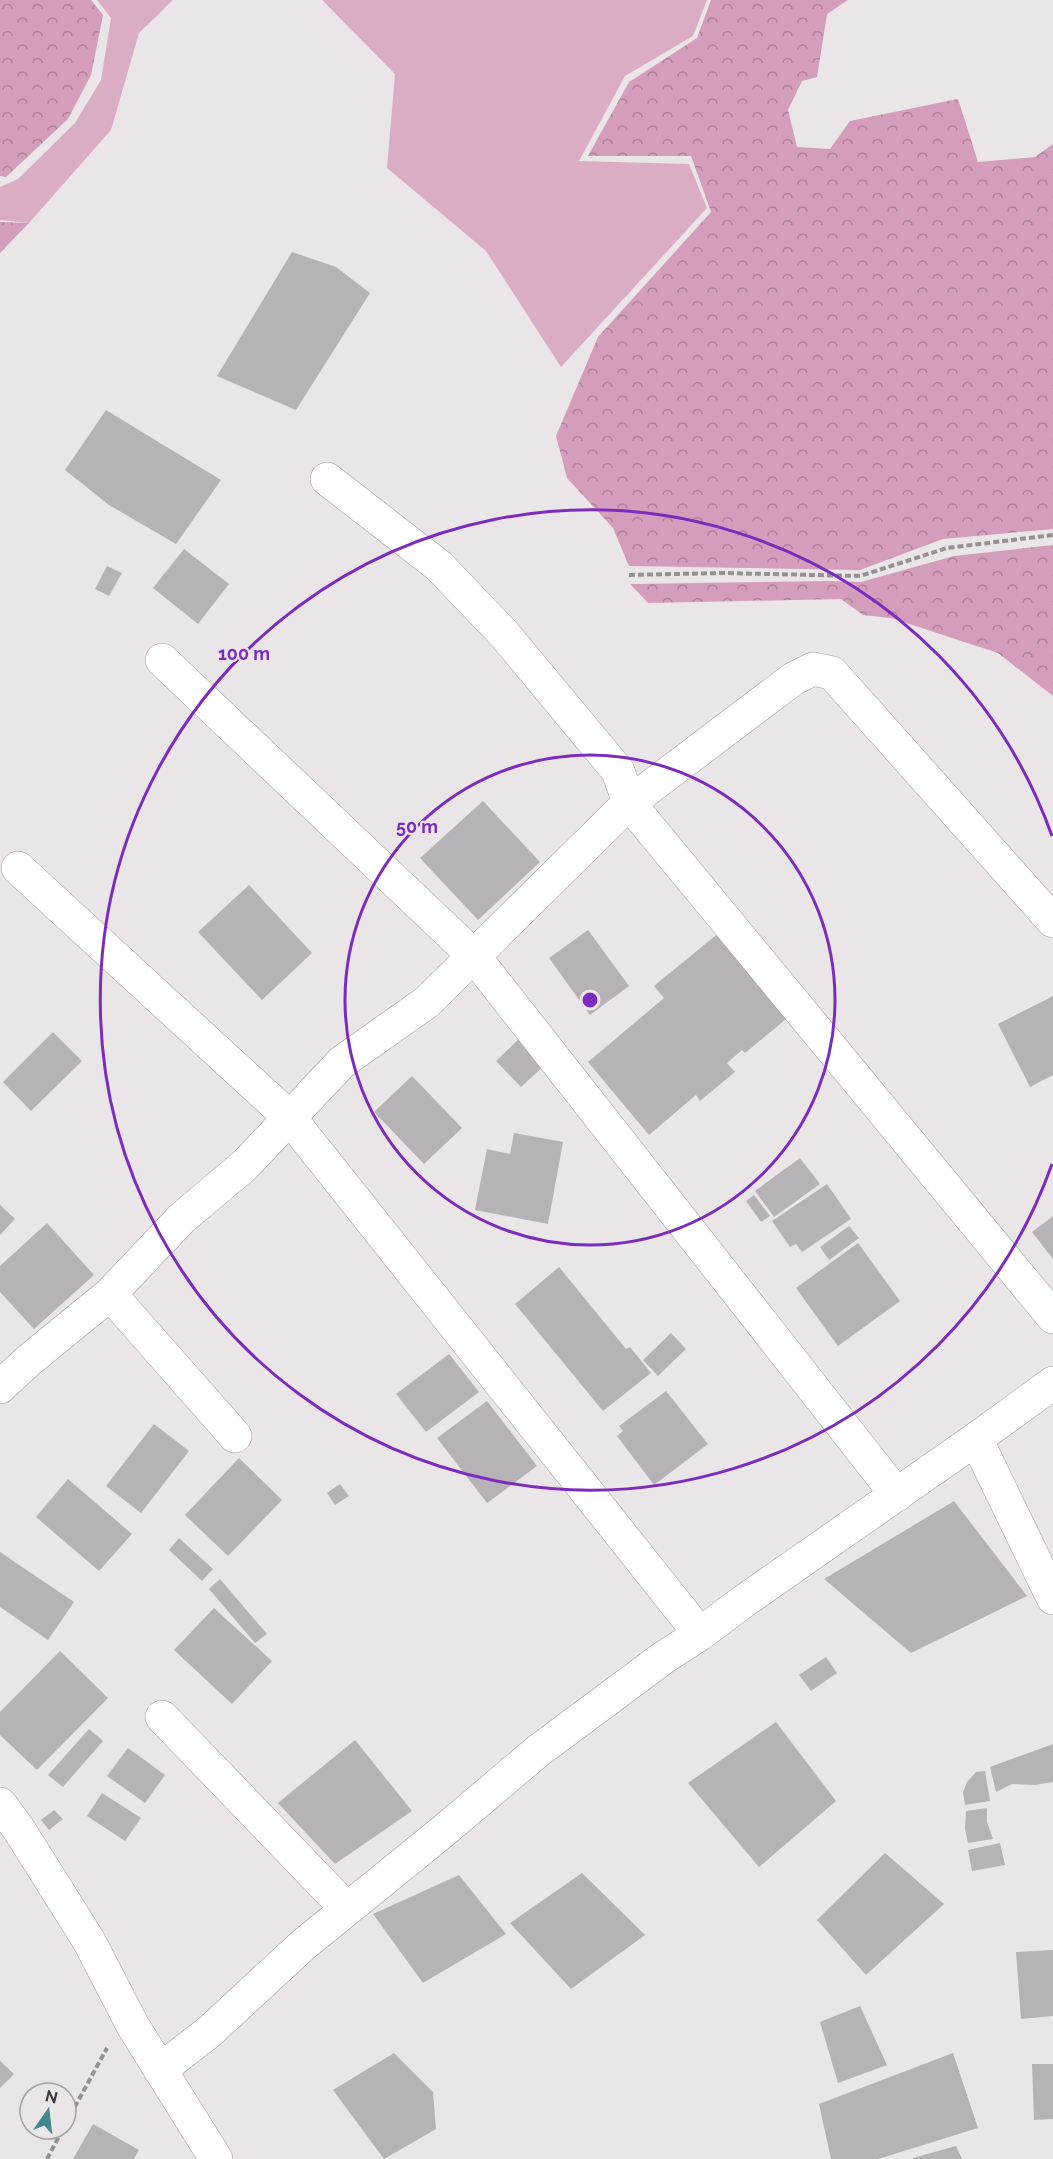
<svg xmlns="http://www.w3.org/2000/svg" width="1053" height="2159" viewBox="0 0 1053 2159" font-family="Raleway,sans-serif">
<defs>
<pattern id="forest-crowns" width="20" height="18" patternUnits="userSpaceOnUse" patternTransform="scale(1.5)"><rect width="20" height="18" fill="#d49dbb"/><path d="M2 6a3 3 0 1 1 6 0M12 15a3 3 0 1 1 6 0" fill="none" stroke="#ad8199"/></pattern>
</defs>
<rect width="100%" height="100%" fill="#eae5e7"/>
<path fill="#dbadc5" d="M97,0H173L139,33L111,130L29,223L0,220V187L18,179L75,123L101,80L111,18Z
M322,0H707L693,36L625,76L579,161L689,164L707,208L561,367L486,251L387,168L395,74Z"/>
<path fill="url(#forest-crowns)" d="M0,0H91L103,15L91,75L68,119L6,177L0,176Z
M711,0H848L827,14L817,77L802,81L788,110L797,147L830,149L850,121L958,99L978,162L1035,157L1053,144V529L943,539L860,570L629,566L613,528L567,478L556,436L598,337L711,212L691,156H588L629,82L697,38Z
M0,222L29,223L0,253Z
M1053,545V696L998,653L891,618L863,615L841,599L648,603L630,584L829,581L861,582L954,556Z"/>
<path fill="#b7b2b5" d="M292,252L336,267L370,293L296,410L217,376Z
M106,410L221,480L176,544L109,505L65,470Z
M184,549L229,584L198,624L153,588Z
M107,566L122,573L109,596L95,589Z
M483,801L540,862L478,920L420,858Z
M249,885L312,953L262,1000L198,932Z
M726,927L797,1010L745,1053L742,1050L727,1063L735,1072L700,1101L696,1095L649,1135L588,1062L664,998L654,986Z
M588,930L629,986L590,1015L549,958Z
M1053,996V1075L1030,1087L998,1024Z
M53,1032L82,1061L31,1111L3,1082Z
M523,1035L549,1061L521,1087L496,1061Z
M412,1076L462,1128L424,1164L374,1112Z
M514,1133L563,1142L548,1224L475,1210L487,1149L510,1154Z
M800,1158L820,1184L774,1217L755,1191Z
M827,1184L851,1219L802,1252L796,1244L790,1247L772,1221Z
M754,1195L770,1216L761,1222L746,1201Z
M0,1205L15,1219L0,1235Z
M1053,1216V1259L1032,1232Z
M47,1223L94,1275L34,1329L0,1292V1266Z
M849,1226L859,1238L829,1260L820,1247Z
M858,1243L900,1301L838,1346L796,1288Z
M559,1267L626,1349L630,1347L651,1373L603,1411L515,1304Z
M671,1333L686,1349L658,1376L643,1360Z
M449,1354L479,1392L426,1432L396,1394Z
M666,1391L708,1444L654,1485L617,1436L623,1431L619,1426Z
M487,1401L537,1466L487,1503L437,1438Z
M154,1424L189,1451L141,1513L106,1486Z
M239,1458L282,1500L228,1556L185,1515Z
M68,1479L132,1534L99,1571L36,1517Z
M340,1484L349,1496L335,1505L327,1493Z
M954,1501L1027,1596L911,1653L824,1579Z
M179,1538L213,1569L202,1581L169,1550Z
M0,1552L74,1602L48,1640L0,1607Z
M220,1579L267,1634L255,1643L209,1589Z
M214,1608L272,1661L232,1704L174,1650Z
M60,1651L108,1698L37,1770L0,1735V1712Z
M826,1657L837,1673L811,1691L799,1675Z
M776,1722L836,1801L759,1867L688,1783Z
M89,1729L103,1741L63,1787L48,1775Z
M355,1740L412,1811L335,1864L278,1803Z
M1053,1744V1782L1035,1785L1012,1784L996,1792L990,1767Z
M128,1748L165,1775L145,1803L107,1776Z
M985,1771L990,1801L965,1805L963,1792L967,1782L976,1772Z
M102,1793L141,1818L125,1841L87,1816Z
M987,1808V1822L993,1839L968,1843L965,1829L966,1811Z
M54,1810L63,1819L49,1830L41,1820Z
M1000,1843L1005,1865L972,1871L968,1850Z
M885,1853L944,1904L866,1975L817,1920Z
M582,1873L645,1935L571,1989L510,1923Z
M459,1875L506,1934L423,1983L373,1914Z
M1053,1950V2016L1021,2019L1016,1952Z
M860,2006L887,2065L838,2083L820,2022Z
M394,2053L433,2092L436,2129L384,2159L333,2090Z
M953,2053L978,2128L878,2159H831L819,2104Z
M0,2061L14,2074L0,2088Z
M1032,2064H1053V2119L1034,2120Z
M93,2124L139,2150L134,2159H73Z
M956,2146L962,2159H913V2158Z"/>
<g fill="none" stroke-linecap="round" stroke-linejoin="round">
<g stroke="#a09b9e" stroke-width="34">
<path id="street" d="M162,660L473,955L897,1495
M18,868L289,1117L700,1634
M1053,921L832,673L813,669L793,679L629,803L1053,1317
M110,1294L235,1436
M0,1387L28,1361L110,1294L182,1218L245,1165L342,1062L427,1002L629,803L618,771L505,635L439,566L327,479
M976,1439L1053,1598
M162,1717L347,1909
M0,1804L18,1828L89,1941L133,2026L216,2159
M160,2070L209,2032L303,1945L441,1833L538,1751L663,1658L700,1634L744,1601L976,1439L1053,1383"/>
</g>
<path stroke="#959193" stroke-width="4" stroke-dasharray="6 3" stroke-linecap="butt" d="M629,575L723,573L860,576L947,548L1053,535
M66,2123L107,2048
M47,2159L63,2129"/>
<use href="#street" stroke="#fff" stroke-width="33"/>
</g>
<g fill="none" stroke="#7b2cbf" stroke-width="3">
<circle cx="590" cy="1000" r="245"/>
<path d="M1052 1164A490 490 0 1 1 1052 836"/>
</g>
<circle cx="590" cy="1000" r="9" fill="#7b2cbf" stroke="#eae5e7" stroke-width="3"/>
<g font-size="18" text-anchor="middle" font-weight="bold" fill="#7b2cbf" stroke="#eae5e7" stroke-width="4.5" stroke-linejoin="round" paint-order="stroke">
<text x="244" y="660">100 m</text>
<text x="417" y="833">50 m</text>
</g>
<g transform="translate(48 2111) rotate(14)"><circle r="28" fill="#eae5e7" stroke="#a4a1a2" stroke-width="1.5"/>
<path d="M0-4.5L10 22L0 15L-10 22Z" fill="#41898e"/>
<text y="-9" font-size="16" font-weight="bold" text-anchor="middle" fill="#3c3a3b">N</text>
</g>
</svg>
